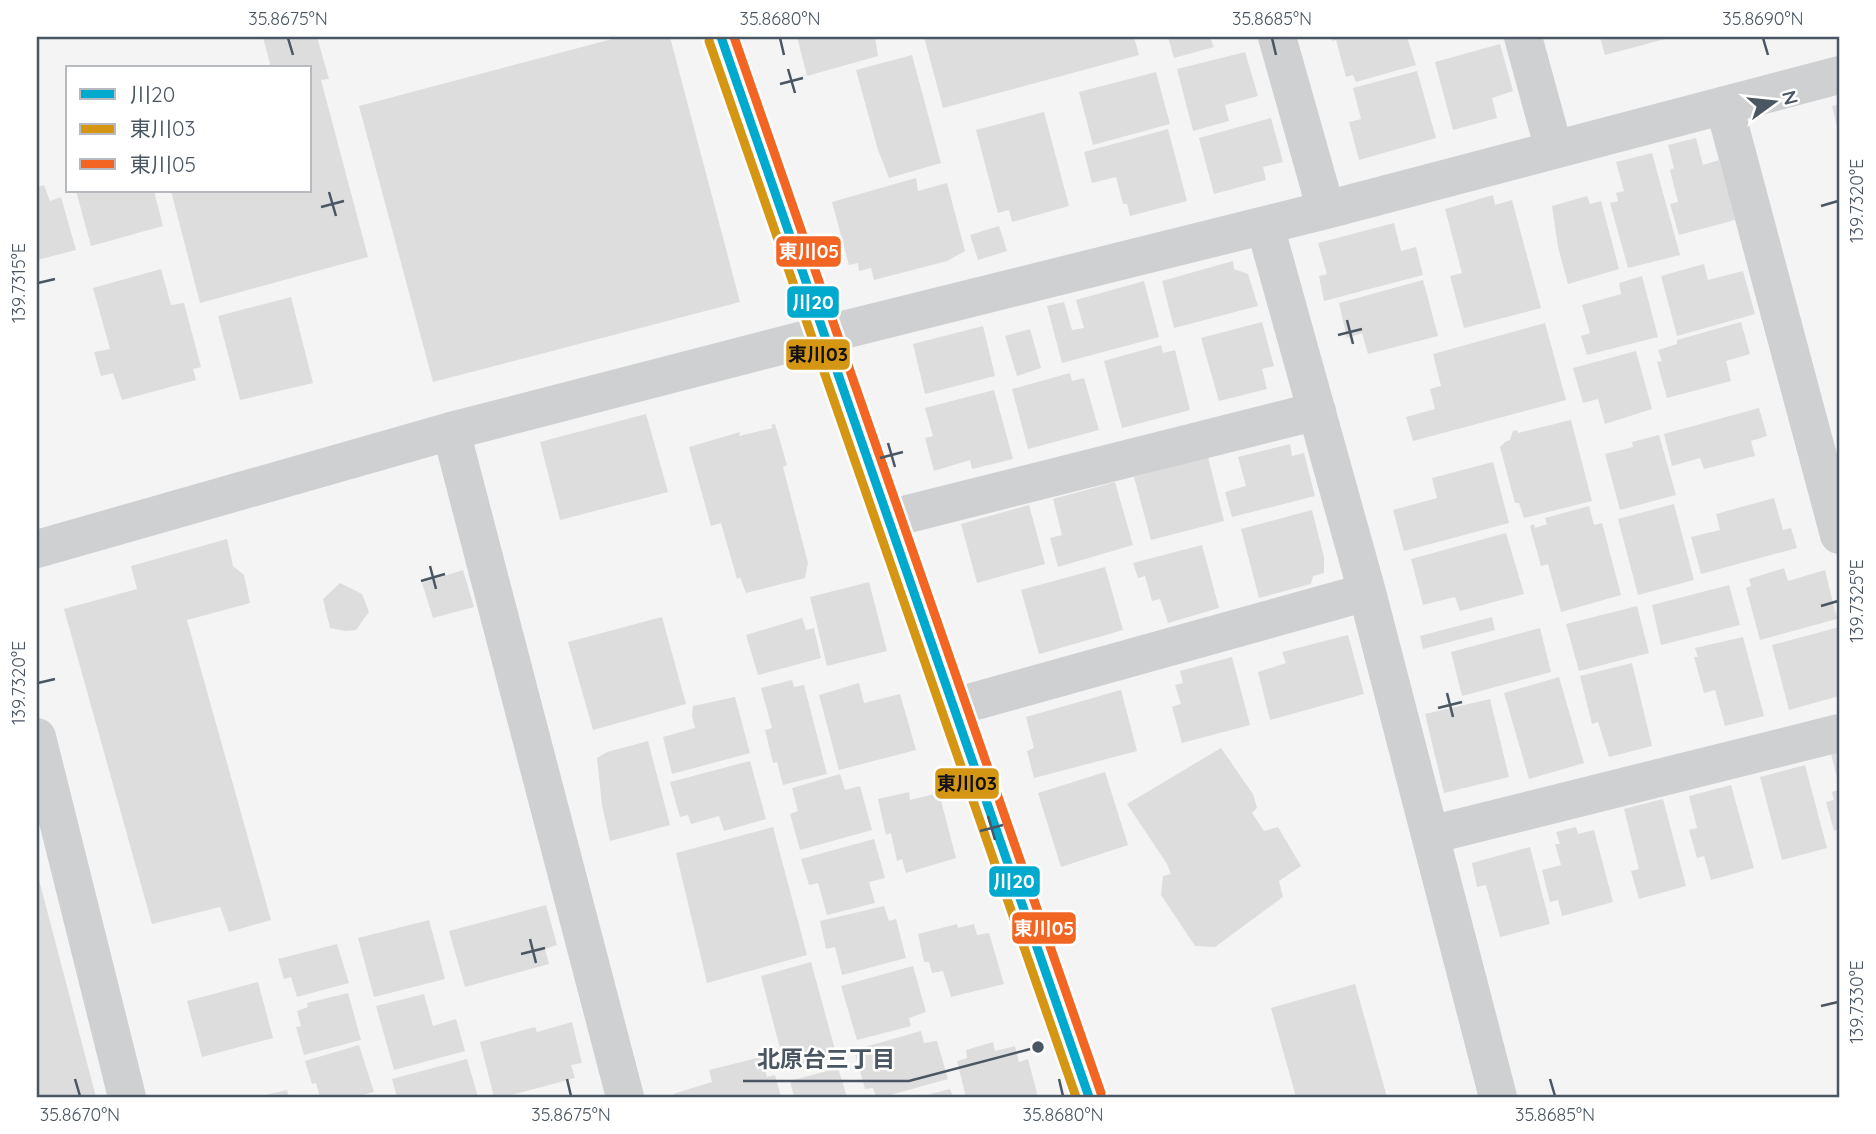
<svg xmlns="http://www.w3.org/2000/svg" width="1876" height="1134" viewBox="0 0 1876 1134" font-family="Quicksand,'Noto Sans JP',sans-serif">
<rect width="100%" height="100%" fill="#f4f4f4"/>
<path fill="#ddddde" d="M263,37H317L329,79L321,80L368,257L200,303L171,191H310V68H271Z
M620,37H670L740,302L433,382L359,106Z
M797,37H875L878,56L807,76Z
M924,37H1134L1139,55L943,108Z
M1168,37H1210L1214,47L1174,58Z
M1331,37H1407L1416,65L1356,82L1353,75L1346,77L1336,40L1332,41Z
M1600,37H1668L1669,38L1605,55Z
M1500,44L1513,91L1492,98L1497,118L1453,130L1435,62Z
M1245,52L1258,96L1225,105L1229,121L1193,131L1177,69Z
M912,55L941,163L889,178L878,150L856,70Z
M1417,71L1436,138L1359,160L1349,122L1361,119L1353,88Z
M1156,72L1170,124L1093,145L1079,92Z
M1839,104V131H1838L1832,106Z
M1044,112L1069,206L1012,222L1009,210L998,213L976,130Z
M1271,118L1283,162L1263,167L1266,180L1214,194L1199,138Z
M1168,129L1187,201L1130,216L1127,204H1123L1116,177L1092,183L1084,152Z
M1696,138L1703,165L1719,160L1735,220L1679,235L1670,204L1678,202L1670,170L1674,168L1668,145Z
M1652,153L1680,255L1628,268L1610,203L1618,201L1616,193L1624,191L1616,162Z
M916,178L918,191L947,183L965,251L947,261L874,280L871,268L859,271L858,263L849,265L832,202Z
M44,185L50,201L61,197L76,250L37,260V187Z
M76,191H154L163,226L91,246Z
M1493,195L1495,205L1512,200L1541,308L1464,328L1450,276L1462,273L1445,209Z
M1587,196L1590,204L1601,201L1619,269L1568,284L1558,247L1552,206Z
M1394,223L1401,251L1416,247L1423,275L1324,301L1319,276L1327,274L1318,243Z
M999,226L1007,251L978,260L970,235Z
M1233,261L1234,269L1248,274L1258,306L1174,328L1162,281Z
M1704,264L1708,280L1743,271L1755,314L1677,336L1661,276Z
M161,269L171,305L184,303L201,367L193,369L196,380L122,400L113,373L101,376L94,352L110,349L93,288Z
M1642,276L1658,337L1587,355L1581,336L1590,333L1582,305L1621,294L1619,283Z
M1423,280L1438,336L1368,354L1362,333L1347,338L1339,303Z
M1144,281L1159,337L1062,363L1047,306L1064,302L1072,330L1084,328L1076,300Z
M291,297L313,383L240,400L218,316Z
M1262,322L1274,366L1262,369L1267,389L1219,401L1201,338Z
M1741,322L1750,354L1726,361L1731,381L1667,398L1657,362L1662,361L1658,350L1677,344V340Z
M1545,323L1566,400L1413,441L1406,417L1435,409L1430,389L1441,386L1433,354Z
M983,326L995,376L925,394L913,344Z
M1030,329L1041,368L1017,376L1005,336Z
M1161,345L1163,353L1175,350L1190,410L1122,428L1104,361Z
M1636,351L1652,409L1605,424L1598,399L1583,403L1573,368Z
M1070,373L1072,381L1084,378L1099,430L1028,449L1012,389Z
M994,390L1013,459L972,469L970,460L934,471L925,438L933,436L925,408Z
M1759,408L1767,436L1751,441L1755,456L1704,469L1700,458L1672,466L1664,434Z
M646,414L668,492L560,520L540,442Z
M1571,420L1592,501L1524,518L1519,503H1515L1500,447L1505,442L1510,440L1513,431L1517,430L1518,433Z
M775,424L787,465L783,467L808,563L805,578L746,593L740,577L737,579L721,523L711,526L689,447L740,432L739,436L773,428L771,425Z
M1659,435L1676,495L1620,510L1605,454L1633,447L1632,442Z
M1290,444L1292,456L1304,453L1315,496L1232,517L1225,492L1246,486L1238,457Z
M1208,457L1224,521L1151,540L1134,477Z
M1493,462L1509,523L1404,551L1393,510L1437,498L1432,478Z
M1115,482L1133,545L1058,567L1050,538L1062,535L1053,499Z
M1774,498L1783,530L1791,528L1797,548L1701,574L1691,537L1720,530L1716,514Z
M1674,504L1694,580L1638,595L1618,519Z
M1029,505L1045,564L977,583L961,524Z
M1589,506L1594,525L1602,523L1621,595L1561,612L1548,564L1541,566L1530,526L1534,524L1535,528L1547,524L1545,518Z
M1312,510L1324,557V573L1313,576L1311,584L1259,598L1241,529Z
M1506,533L1524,594L1460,611L1455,597L1423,605L1411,559Z
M227,539L233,566L244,575L250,603L187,620L271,920L229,932L220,907L152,924L64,609L137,589L131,566Z
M1202,545L1219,608L1168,623L1160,599L1152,601L1145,576L1138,578L1133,563Z
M1105,567L1123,630L1039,654L1021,590Z
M1784,568L1788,581L1825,570L1837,619L1760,640L1746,588L1751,586L1749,579Z
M463,570L474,607L433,618L422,583Z
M869,582L887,651L827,666L810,597Z
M340,583L362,594L369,612L356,630L346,631L330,628L323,599Z
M1729,585L1740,625L1661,645L1652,605Z
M1637,606L1649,653L1579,671L1566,624Z
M662,617L686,704L593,730L568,642Z
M1492,617L1495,630L1423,649L1420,636Z
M802,618L806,630L814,628L821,658L758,675L746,635Z
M1839,627V696L1789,710L1772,645Z
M1540,628L1551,672L1462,696L1451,652Z
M1348,635L1364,694L1270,720L1258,672L1286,663L1282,652Z
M1743,637L1764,716L1725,726L1715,690L1704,693L1694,657H1698L1695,648Z
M1232,657L1250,725L1182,743L1172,707L1181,704L1175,685L1183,683L1180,671Z
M1632,663L1652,746L1609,757L1598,722L1592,724L1580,676Z
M1559,677L1584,763L1529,779L1504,693Z
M792,680L794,687L804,685L827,774L783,785L777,762L773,763L765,730L772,728L761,688Z
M859,683L864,703L900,694L916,750L839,770L819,695Z
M1121,690L1137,751L1034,778L1027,751L1034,748L1026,717Z
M735,697L750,753L672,774L663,737L695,728L692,716L693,706Z
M1490,699L1509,777L1444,793L1425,714Z
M648,741L670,825L610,841L602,805L597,758L607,752Z
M1221,748L1253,794L1257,808L1252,813L1264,831L1278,827L1301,866L1279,881L1283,897L1215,947L1195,946L1161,895L1163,876L1171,874L1167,864L1127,804Z
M1839,751V781H1838L1831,754Z
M750,761L766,819L724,831L719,816L691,824L688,815L680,817L670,782Z
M1805,765L1827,848L1782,860L1760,777Z
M1105,772L1128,845L1061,867L1038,793Z
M840,774L845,790L860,786L872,830L800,850L790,814L798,811L792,788Z
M1731,785L1754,868L1711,880L1704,856L1697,858L1689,830L1697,828L1689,796Z
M1839,790V829L1834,831L1826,802L1834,800L1832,792Z
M909,792L910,800L939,793L956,858L906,873L902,859L897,861L891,833L886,835L878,799Z
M1663,799L1686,886L1639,899L1631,871L1639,869L1624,809Z
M773,827L807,955L707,983L676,853Z
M1576,827L1578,834L1594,830L1613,902L1562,916L1558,900L1550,902L1542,870L1561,865L1555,844H1560L1556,832Z
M874,839L885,878L869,882L875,903L827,915L818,883L809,885L801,859Z
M1530,847L1550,924L1500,937L1486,885L1477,887L1472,863Z
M38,876L96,1097H37Z
M546,905L557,945L545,949L549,964L465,987L449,931Z
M884,906L889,921L896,919L906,958L842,975L835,947L826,949L820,921Z
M429,920L445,979L374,997L358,938Z
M957,924L958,928L974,924L977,935L989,933L1004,984L951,997L943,971L932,973L929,962H924L918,934Z
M337,944L349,983L297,997L291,977L284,979L278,959Z
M811,962L837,1057L786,1071L761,976Z
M913,966L926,1012L909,1018L911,1026L857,1040L841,986Z
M258,982L273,1038L202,1057L187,1001Z
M1355,984L1387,1097H1296L1271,1008Z
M348,993L361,1040L304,1055L296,1027L301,1026L297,1011L308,1007L307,1003Z
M424,994L433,1026L456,1019L465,1051L394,1070L376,1006Z
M572,1022L582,1063L571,1065L575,1078L504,1097H494L480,1042L535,1027L537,1032Z
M921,1031L924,1043L937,1041L948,1079L883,1097H876L873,1088L865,1089L854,1050Z
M993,1042L995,1051L1015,1046L1019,1062L1028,1059L1038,1097H966L957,1061L967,1058L966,1050Z
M359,1045L374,1092L356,1097H320L316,1083L312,1084L305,1061Z
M761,1057L767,1077L775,1075L781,1097H674L673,1094L712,1082L709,1070Z
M467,1059L478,1097H397L392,1079Z
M838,1068L847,1097H794L790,1081Z
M950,1089L953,1097H923V1096Z
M287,1090L289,1097H262L261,1096Z"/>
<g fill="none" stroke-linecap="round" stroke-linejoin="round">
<path stroke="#ced0d2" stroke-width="38" d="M1277,37L1326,210
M1523,37L1554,150
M1724,105L1839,535
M1265,226L1367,592L1498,1097
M451,431L625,1097
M888,519L1317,411
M37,549L451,431L823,335L1326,210L1839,75
M954,707L1367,592
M37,737L127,1097
M1430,835L1839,733"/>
<path stroke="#ced0d4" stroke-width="38" d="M721,37L1089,1097"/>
<g stroke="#fff" stroke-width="14">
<path id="bus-1" d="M721,37L1089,1097"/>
</g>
<g stroke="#fff" stroke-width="14">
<path id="bus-2" d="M709,41L1076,1097"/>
</g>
<g stroke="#fff" stroke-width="14">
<path id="bus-3" d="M734,37L1101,1093"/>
</g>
<use href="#bus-1" stroke="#00a9ce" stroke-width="9"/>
<use href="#bus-2" stroke="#d49613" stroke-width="9"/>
<use href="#bus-3" stroke="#f26522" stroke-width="9"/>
</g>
<path fill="none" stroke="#4a5661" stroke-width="2.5" d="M288,38L293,55M780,38L784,55M1272,38L1276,55M1763,38L1768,55M788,69L795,93M780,84L803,78M329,192L336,216M1821,206L1838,201M321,207L344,201M38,283L55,279M1347,320L1353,344M1338,335L1362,329M888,443L895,467M880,458L903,452M430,566L436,589M421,581L445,574M1821,606L1838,601M38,683L55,679M1447,693L1453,717M1438,708L1462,702M988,816L995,840M980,831L1003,825M530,939L536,963M521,954L545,948M1821,1006L1838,1002M75,1079L80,1096M567,1079L571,1096M1059,1079L1063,1096M1550,1079L1555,1096"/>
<path fill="none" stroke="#4a5661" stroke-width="2.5" d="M1038 1047L909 1081H743"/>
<circle fill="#4a5661" stroke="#fff" stroke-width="2.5" cx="1038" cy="1047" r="7"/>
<g font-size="23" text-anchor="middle" font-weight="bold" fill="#4a5661" stroke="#fff" stroke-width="5" stroke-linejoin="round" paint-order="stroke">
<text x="826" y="1067">北原台三丁目</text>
</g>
<g stroke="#fff" stroke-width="2.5">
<rect x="775" y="235" width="67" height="33" rx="7" fill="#f26522"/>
<rect x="786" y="285" width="54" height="34" rx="7" fill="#00a9ce"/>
<rect x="785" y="338" width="66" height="33" rx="7" fill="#d49613"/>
<rect x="934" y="767" width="66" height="33" rx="7" fill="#d49613"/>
<rect x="988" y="865" width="53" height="33" rx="7" fill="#00a9ce"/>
<rect x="1011" y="911" width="66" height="34" rx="7" fill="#f26522"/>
</g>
<g font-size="19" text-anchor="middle" font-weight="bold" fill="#fff">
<text x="809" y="258">東川05</text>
<text x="813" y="309">川20</text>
<text x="1014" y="888">川20</text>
<text x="1044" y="935">東川05</text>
</g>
<g font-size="19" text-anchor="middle" font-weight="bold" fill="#111">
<text x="818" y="361">東川03</text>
<text x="967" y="790">東川03</text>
</g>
<rect width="1876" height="1134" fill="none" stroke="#ffffff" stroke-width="77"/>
<rect x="66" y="66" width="245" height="126" fill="#ffffff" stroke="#b7bbc0" stroke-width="2"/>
<rect x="80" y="89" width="35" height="10" fill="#00a9ce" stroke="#b7bbc0" stroke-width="2"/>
<text x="130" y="102" font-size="21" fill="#4a5661">川20</text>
<rect x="80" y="124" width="35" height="10" fill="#d49613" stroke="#b7bbc0" stroke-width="2"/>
<text x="130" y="136" font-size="21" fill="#4a5661">東川03</text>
<rect x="80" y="159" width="35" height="10" fill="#f26522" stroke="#b7bbc0" stroke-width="2"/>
<text x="130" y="172" font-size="21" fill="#4a5661">東川05</text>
<g transform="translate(1774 102) rotate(75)" stroke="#ffffff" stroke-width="5" paint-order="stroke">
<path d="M0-5L12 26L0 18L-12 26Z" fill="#4a5661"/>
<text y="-10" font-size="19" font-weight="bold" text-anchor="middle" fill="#4a5661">N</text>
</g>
<rect x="38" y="38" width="1800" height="1058" fill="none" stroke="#4a5661" stroke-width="2.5"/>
<g font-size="18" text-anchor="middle" fill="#4a5661">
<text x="288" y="25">35.8675°N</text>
<text x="780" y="25">35.8680°N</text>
<text x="1272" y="25">35.8685°N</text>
<text x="1763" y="25">35.8690°N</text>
<text transform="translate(1857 201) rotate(-90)" y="6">139.7320°E</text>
<text transform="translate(19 283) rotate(-90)" y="6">139.7315°E</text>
<text transform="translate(1857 601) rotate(-90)" y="6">139.7325°E</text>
<text transform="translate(19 683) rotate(-90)" y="6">139.7320°E</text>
<text transform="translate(1857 1002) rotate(-90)" y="6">139.7330°E</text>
<text x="80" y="1121">35.8670°N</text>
<text x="571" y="1121">35.8675°N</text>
<text x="1063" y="1121">35.8680°N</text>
<text x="1555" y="1121">35.8685°N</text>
</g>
</svg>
